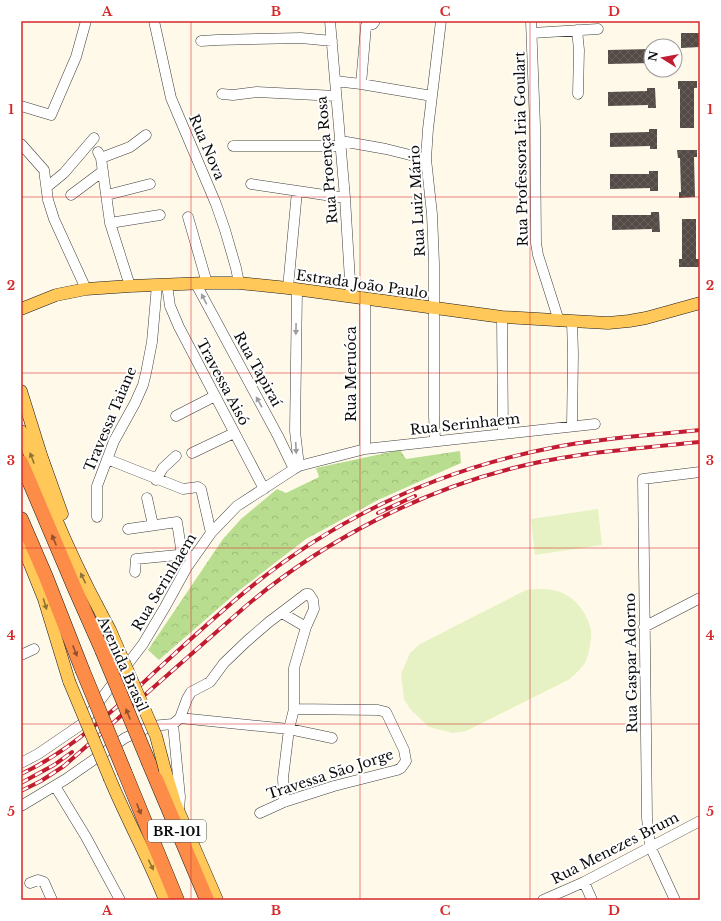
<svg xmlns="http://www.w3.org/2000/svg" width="721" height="921" viewBox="0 0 721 921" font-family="'Libre Baskerville',serif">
<defs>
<pattern id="forest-crowns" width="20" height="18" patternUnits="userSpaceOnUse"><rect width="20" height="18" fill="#b9dd8f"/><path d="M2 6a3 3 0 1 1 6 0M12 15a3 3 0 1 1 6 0" fill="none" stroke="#9ebc7a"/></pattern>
<pattern id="building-cross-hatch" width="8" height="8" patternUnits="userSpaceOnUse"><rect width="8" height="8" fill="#544b47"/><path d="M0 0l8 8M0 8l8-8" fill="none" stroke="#68605d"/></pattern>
</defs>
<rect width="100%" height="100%" fill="#fff9e9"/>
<path fill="url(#forest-crowns)" d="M400,450L406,459L460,451L461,463L378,500L306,539L237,592L159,660L148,650L223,539L241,519L277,489L286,493L319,477L316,468Z"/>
<path fill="#e6f2c3" d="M598,509L602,545L535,555L531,519Z
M539,589C549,589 558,590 566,595C578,601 588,616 591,630C592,636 589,654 586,661C583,667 575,674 570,679L466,731L453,733L429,727L410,709L404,699L401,674L410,653L420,644L526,590Z"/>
<path fill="url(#building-cross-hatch)" d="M681,33H700V47L681,48Z
M651,49V63L608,64V50Z
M678,81H697V88H694V128H680V89H678Z
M647,88H655L656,108H648V105L608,106V92L647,91Z
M649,129H657V149H650V146L610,147V133L649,132Z
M677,150H697V157H694L695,197L679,198V192H681L680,158H678Z
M649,171H658V191H650V188L610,189V174H649Z
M651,212H659L660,232H652V229L612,230V215H651Z
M682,219H696V259H699V267H679V259H682Z"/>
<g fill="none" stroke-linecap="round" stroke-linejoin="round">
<g stroke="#3e3e3e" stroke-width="11">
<path id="minor" d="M154,21L171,98L216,204L225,230L236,268L239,283
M330,21L345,198L351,297
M531,21L535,126L536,243L538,255L559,321
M577,30L579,50L578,94
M532,33L598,29
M201,41L217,40L301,38L332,41
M335,81L361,84L432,96
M361,84L366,26L373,24L375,21
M222,94L233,95L257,92L336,96
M21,106L51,115L76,57L86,21
M341,141L386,149L426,159
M21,144L44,170L48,200L54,219L86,289
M233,146H341
M98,152L101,158L110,223L130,286
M101,158L130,147L146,135
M251,184L345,198
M47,187L64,173L94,138
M71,195L103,171
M107,195L150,184
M188,217L207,283
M110,223L160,215
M196,284L278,436L294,469
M167,285L170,306L179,327L264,489
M288,288L297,191
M297,290L295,431L299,466
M365,300V449
M502,317L503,433
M572,321L573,354L572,426
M176,416L215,396
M435,441L434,416V263L432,214L426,159L428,129L441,21
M192,453L234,433
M107,459L183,489L198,487L201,489L211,533
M156,480L163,468L176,456
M147,498L153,525
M97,517V486L114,441L135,403L143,385L146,373L152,342L157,285
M128,529L177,522L182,555
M135,572L136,559L188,554
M282,613L306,627
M644,627L700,598
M21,655L34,649
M180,718L289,729L332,738
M173,724L180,718L187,699L191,692L210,682L224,663L247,641L269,622L306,594H309L313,600L314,609L306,627L294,668V709L289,729L283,778L284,802
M173,724L180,797L179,810
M21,763L38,754L82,724L143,644L165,607L187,567L211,533L237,506L294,469L299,466L365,449L595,424
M55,786L86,837L120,900
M21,806L66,779L125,738L151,726L173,724
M260,813L284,802L334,786L397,770L401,768L406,761L404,750L386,712L378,710L294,709
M584,882L592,900
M30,883L38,880L44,882L52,900
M543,900L584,882L700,821
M675,900L650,846L647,818L643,479L700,472"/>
</g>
<g stroke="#1c1c1c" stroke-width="13">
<path id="major" d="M21,309L56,295L86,289L130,286L207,283H239L288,288L502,317L572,321L608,323L629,321L646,318L700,303
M21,391L41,455L62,514
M21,431C44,493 69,554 101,613
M21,542L44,599L69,681
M165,770L175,803L217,900
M110,779C127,820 149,859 165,900"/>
</g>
<g stroke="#1c1c1c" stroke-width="15">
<path id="highway" d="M21,462L75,589L102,650
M21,519L46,577L82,669
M149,763L207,900
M125,773L177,900"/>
</g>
<use href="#minor" stroke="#fff" stroke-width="10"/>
<use href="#major" stroke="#ffc859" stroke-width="12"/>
<use href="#highway" stroke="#fd8c49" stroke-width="14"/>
<g stroke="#c21c32" stroke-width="4">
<path id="rail" d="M378,513L415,496
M21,774C62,755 95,726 129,696C163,664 198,632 234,601C327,521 435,470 556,447C603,438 652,435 700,430
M21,783L54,765L72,752
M21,791L41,781L64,766L246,606C324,540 425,488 526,465C583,452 642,448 700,442"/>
</g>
<use href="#rail" stroke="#fff" stroke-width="2.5" stroke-dasharray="8" stroke-linecap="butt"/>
<g stroke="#1c1c1c" stroke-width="13" stroke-linecap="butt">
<path id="major-bridge" d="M101,613L110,630L156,736L165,770
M69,681L110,779"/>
</g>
<g stroke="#1c1c1c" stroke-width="15" stroke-linecap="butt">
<path id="highway-bridge" d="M102,650L149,763
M82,669L125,773"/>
</g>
<use href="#major-bridge" stroke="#ffc859" stroke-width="12"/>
<use href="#highway-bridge" stroke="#fd8c49" stroke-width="14"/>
</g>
<defs><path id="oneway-solid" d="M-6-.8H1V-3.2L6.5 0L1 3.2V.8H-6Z"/></defs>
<g fill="#9d9d9d">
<use href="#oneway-solid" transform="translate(204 299) rotate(-117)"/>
<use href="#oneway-solid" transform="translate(296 329) rotate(91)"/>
<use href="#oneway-solid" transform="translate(259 402) rotate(-119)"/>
<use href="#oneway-solid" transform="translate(296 448) rotate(87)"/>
</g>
<g fill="#917336">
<use href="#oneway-solid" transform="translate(32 458) rotate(-111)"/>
<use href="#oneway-solid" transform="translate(83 578) rotate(-116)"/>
<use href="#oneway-solid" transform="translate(45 604) rotate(73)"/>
<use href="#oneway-solid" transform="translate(151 865) rotate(64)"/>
</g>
<g fill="#90522d">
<use href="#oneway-solid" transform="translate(54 540) rotate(-113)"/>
<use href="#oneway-solid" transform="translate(75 651) rotate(69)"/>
<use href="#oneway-solid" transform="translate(128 714) rotate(-112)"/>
<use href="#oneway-solid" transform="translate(139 809) rotate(68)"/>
</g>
<path fill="none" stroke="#d62828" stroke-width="1" stroke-opacity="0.55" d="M191,21V900M360,21V900M530,21V900M21,197H700M21,373H700M21,548H700M21,724H700"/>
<g text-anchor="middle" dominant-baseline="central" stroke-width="4" stroke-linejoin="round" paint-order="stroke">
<rect fill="#fff" stroke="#545454" stroke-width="1" x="148" y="820" width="58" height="22" rx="3"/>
<g font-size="13" font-weight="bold" fill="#0b0b0b">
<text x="177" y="831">BR-101</text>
</g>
<g font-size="14" fill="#0b0b0b" stroke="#fff">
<text transform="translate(207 147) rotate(67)">Rua Nova</text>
<text transform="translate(521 149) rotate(-91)">Rua Professora Iria Goulart</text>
<text transform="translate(327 160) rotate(-95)">Rua Proença Rosa</text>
<text transform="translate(417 201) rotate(-93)">Rua Luiz Mário</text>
<text transform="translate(362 284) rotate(8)">Estrada João Paulo</text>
<text transform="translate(258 369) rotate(61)">Rua Tapiraí</text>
<text transform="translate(351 374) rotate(-90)">Rua Meruóca</text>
<text transform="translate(223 382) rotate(62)">Travessa Aisó</text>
<text transform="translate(110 419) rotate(-67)">Travessa Taiane</text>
<text transform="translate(465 424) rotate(-6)">Rua Serinhaem</text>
<text transform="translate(164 582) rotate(-59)">Rua Serinhaem</text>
<text transform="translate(631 663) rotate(-91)">Rua Gaspar Adorno</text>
<text transform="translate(123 664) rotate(66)">Avenida Brasil</text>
<text transform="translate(330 774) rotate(-18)">Travessa Sāo Jorge</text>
<text transform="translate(615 848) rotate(-27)">Rua Menezes Brum</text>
</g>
</g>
<rect width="721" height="921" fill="none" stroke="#ffffff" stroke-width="44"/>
<g transform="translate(663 58) rotate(281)"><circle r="19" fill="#ffffff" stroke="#9d9d9d"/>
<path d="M0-3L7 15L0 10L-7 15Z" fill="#c21c32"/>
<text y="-6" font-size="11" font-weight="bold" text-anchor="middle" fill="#0b0b0b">N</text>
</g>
<rect x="22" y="22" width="677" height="877" fill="none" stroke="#d62828" stroke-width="1.5"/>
<g font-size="13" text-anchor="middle" font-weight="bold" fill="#d62828">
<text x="107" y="16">A</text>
<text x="276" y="16">B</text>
<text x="445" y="16">C</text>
<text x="614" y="16">D</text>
<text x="11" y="114">1</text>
<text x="710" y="114">1</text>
<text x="11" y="290">2</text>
<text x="710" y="290">2</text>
<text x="11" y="465">3</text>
<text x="710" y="465">3</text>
<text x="11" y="640">4</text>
<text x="710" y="640">4</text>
<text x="11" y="816">5</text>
<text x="710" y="816">5</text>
<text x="107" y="915">A</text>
<text x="276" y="915">B</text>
<text x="445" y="915">C</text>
<text x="614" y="915">D</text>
</g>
</svg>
